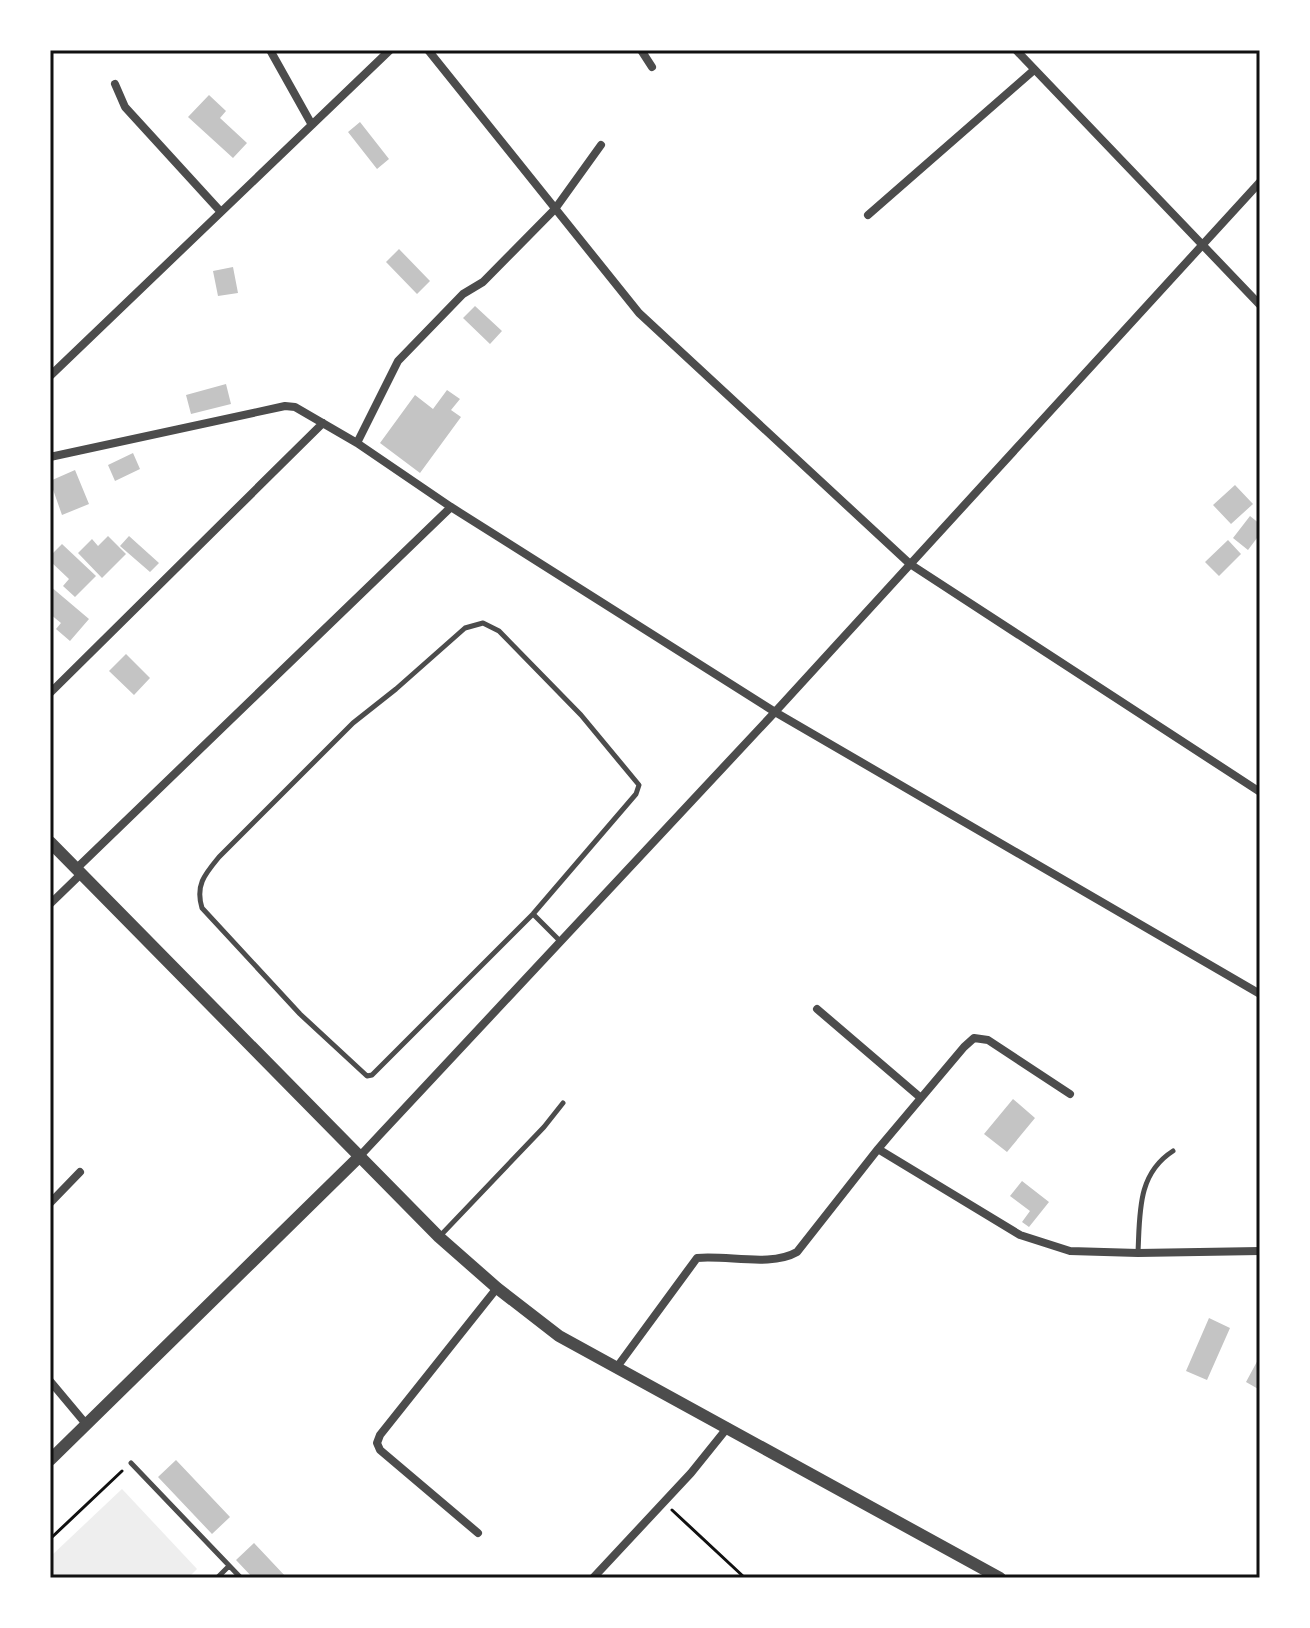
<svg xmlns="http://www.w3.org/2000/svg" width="1310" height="1628" viewBox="0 0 1310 1628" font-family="Roboto,sans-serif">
<rect width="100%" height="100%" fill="#fff"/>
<path fill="#eee" d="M122,1489L197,1569L188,1578H50V1557Z"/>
<path fill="#c4c4c4" d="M209,95L226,111L220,118L247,143L233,158L188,117Z
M360,122L389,159L377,169L348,132Z
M399,249L430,281L417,294L386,262Z
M233,267L238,293L218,296L213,271Z
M475,306L502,331L490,344L463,318Z
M226,384L231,404L191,414L186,395Z
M447,390L460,399L451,410L461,417L420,473L380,443L415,395L433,409Z
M133,453L140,469L115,481L108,465Z
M75,470L89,504L62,515L50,481Z
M1235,485L1253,504L1231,524L1213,505Z
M1250,516L1260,524V534L1248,550L1233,538Z
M108,536L126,554L102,578L78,553L92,539L98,546Z
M129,536L159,563L150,572L120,546Z
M1228,540L1241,554L1219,576L1205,562Z
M62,544L96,576L75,597L63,586L69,579L50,561V556Z
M50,586L89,619L70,641L56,629L61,623L50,614Z
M126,654L150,678L134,695L109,671Z
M1013,1099L1035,1118L1007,1152L984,1134Z
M1022,1181L1049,1202L1029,1227L1022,1222L1030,1211L1010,1196Z
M1209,1318L1230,1328L1207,1380L1186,1371Z
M1260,1356V1390L1246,1382Z
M176,1460L230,1517L212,1534L158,1477Z
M254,1543L287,1578H253L236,1560Z"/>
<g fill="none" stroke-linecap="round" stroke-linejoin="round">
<path stroke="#111" stroke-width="3" d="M672,1510L745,1578
M50,1539L122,1471"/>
<path stroke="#4c4c4c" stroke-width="5" d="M483,623L499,631L581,715L639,785L636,794L533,914L372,1075L367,1076L300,1014L202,908C195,885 205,874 219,857L353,723L396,689L465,628Z
M533,914L560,941
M440,1236L544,1127L563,1103
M1138,1252C1140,1213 1137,1174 1173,1151
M131,1463L241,1578
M217,1578L229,1566"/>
<path stroke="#4c4c4c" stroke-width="8" d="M270,50L312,125
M428,50L639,313L910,564L1260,792
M641,50L652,67
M1016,50L1260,305
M115,84L125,107L221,212
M868,215L1034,70
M50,376L390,50
M357,443L398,361L463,294L483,282L555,209L601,145
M50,457L285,406L295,407L357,443L451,507L775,712L1260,994
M50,693L323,423
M77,868L451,507
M50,904L82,873
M817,1009L921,1098
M878,1149L1020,1235L1070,1251L1138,1253L1260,1251
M358,1158L775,712L1260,182
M50,1203L80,1172
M617,1367L697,1258C728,1255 771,1267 797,1252L878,1149L964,1047L974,1038L988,1040L1070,1094
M50,1381L86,1424
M478,1533L380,1450L377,1443L380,1435L497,1288
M593,1578L691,1473L728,1427"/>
<path stroke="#4c4c4c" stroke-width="12" d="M50,842L439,1237L497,1288L559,1336L1000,1578
M50,1460L358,1158"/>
</g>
<rect width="1310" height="1628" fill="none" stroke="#ffffff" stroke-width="104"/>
<rect x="52" y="52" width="1206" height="1524" fill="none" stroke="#111" stroke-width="3"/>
</svg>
